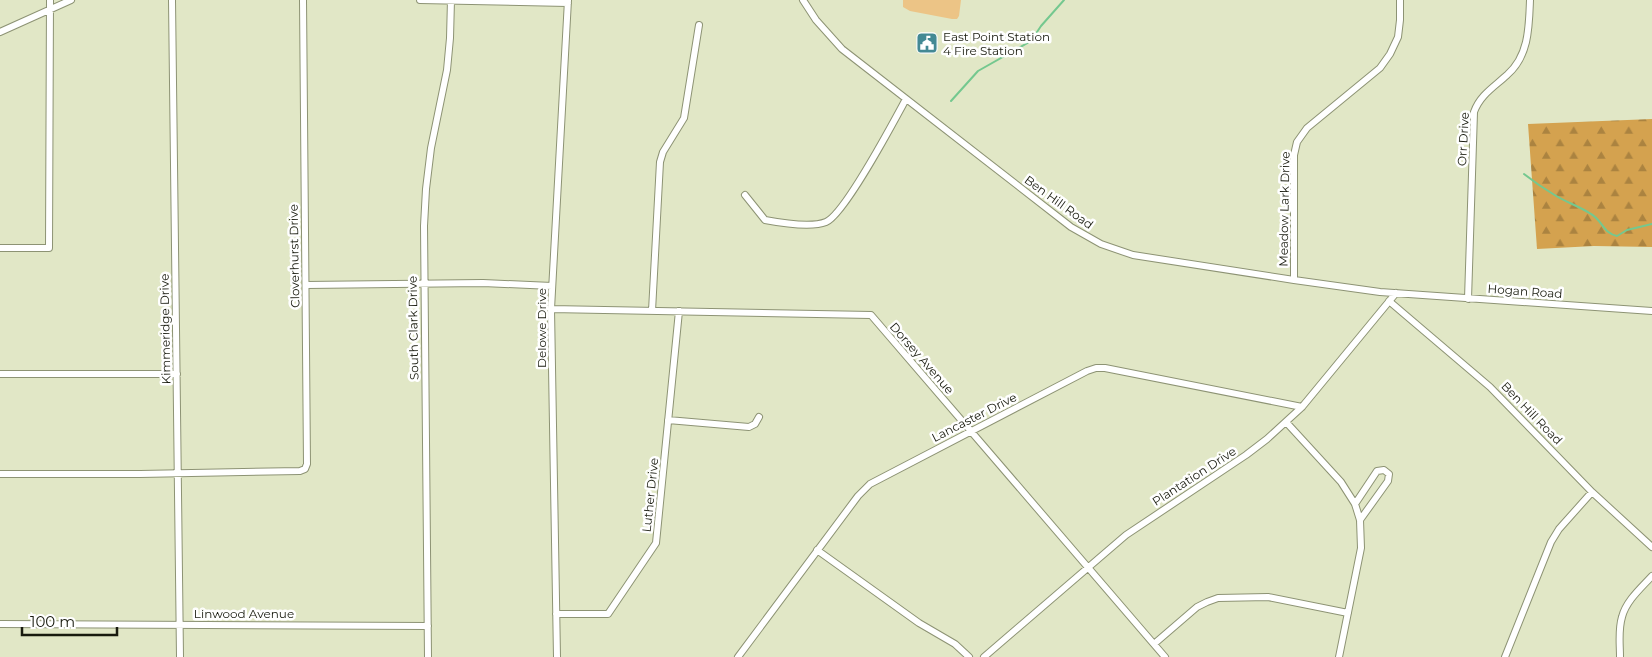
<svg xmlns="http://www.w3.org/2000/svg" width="1652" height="657" viewBox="0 0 1652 657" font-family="Montserrat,sans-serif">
<defs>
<pattern id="forest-firs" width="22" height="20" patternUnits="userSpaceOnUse" patternTransform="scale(1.25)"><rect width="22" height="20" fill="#d4a24f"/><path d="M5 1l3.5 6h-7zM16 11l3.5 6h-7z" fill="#ab8340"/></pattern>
</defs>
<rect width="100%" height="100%" fill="#e1e7c6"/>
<path fill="#ecc486" d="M903,0H961L959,16L957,19H952L910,11L903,7Z"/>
<path fill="url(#forest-firs)" d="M1652,119V247L1594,246L1537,249L1528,124Z"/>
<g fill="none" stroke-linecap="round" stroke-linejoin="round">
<path stroke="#74c88f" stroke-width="2" d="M951,101L978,71L1031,41L1041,26L1064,0
M1524,174C1533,181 1543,188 1553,194C1565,202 1579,206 1591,214C1602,220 1604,234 1617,236L1627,230L1652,224"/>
<g stroke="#8d9374" stroke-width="8">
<path id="minor" d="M172,0L180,657
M420,0L568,3
M803,0L816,20L842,49L1071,227L1101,244L1133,255L1294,280L1380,292L1652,311
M0,32L71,0
M745,195L765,220C781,223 811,228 826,222C845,214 894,121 906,99
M0,248H49L50,0
M1294,280V155L1297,142L1307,128L1380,68L1390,54L1398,37L1400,20V0
M306,285L483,283L552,286
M1468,299L1474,112C1480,95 1494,87 1507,75C1529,56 1529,27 1530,0
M1389,301L1490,387L1592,492L1652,547
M551,309L871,315L1165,657
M652,311L660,162L663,152L684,118L699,25
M0,374H177
M668,420L749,427L755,424L759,417
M1286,422L1341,482L1355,504L1360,520L1361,548L1339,657
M0,474H140L300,471L305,469L307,464L303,0
M1355,504L1377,471L1384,470L1389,474L1388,481L1360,520
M817,550L919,623L955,644L969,657
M556,614H608L656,543L679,311
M0,624L428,626
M1154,644L1197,607L1207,602L1218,598L1268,597L1348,613
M428,657L424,226L426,189L431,148L447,70L450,38L451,0
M557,657L551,309L568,0
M738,657L858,496L870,484L1087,371L1096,368H1105L1302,407
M984,657L1126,535L1246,455L1267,439L1302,407L1396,293
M1505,657L1551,542L1559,529L1592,492
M1620,657C1620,644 1618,630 1622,617C1626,601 1641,588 1652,576"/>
</g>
<use href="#minor" stroke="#fff" stroke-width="6"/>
</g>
<defs>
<g id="civic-square" transform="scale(1.125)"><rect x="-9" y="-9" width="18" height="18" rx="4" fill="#438994" stroke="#fff"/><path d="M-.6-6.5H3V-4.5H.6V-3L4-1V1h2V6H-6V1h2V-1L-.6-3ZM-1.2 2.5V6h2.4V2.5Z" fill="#fff"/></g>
</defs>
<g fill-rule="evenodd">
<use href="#civic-square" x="927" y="43"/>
</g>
<g text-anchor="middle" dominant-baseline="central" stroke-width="5" stroke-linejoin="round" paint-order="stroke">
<g font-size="12" fill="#181a0e" stroke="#fff" text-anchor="start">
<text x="943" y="36">East Point Station<tspan x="943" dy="14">4 Fire Station</tspan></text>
</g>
<g font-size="12" fill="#181a0e" stroke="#fff">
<text transform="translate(1463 139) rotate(-87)">Orr Drive</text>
<text transform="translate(1059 202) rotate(36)">Ben Hill Road</text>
<text transform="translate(1284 209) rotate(-89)">Meadow Lark Drive</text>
<text transform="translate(294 256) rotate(-91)">Cloverhurst Drive</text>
<text transform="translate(1525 291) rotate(4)">Hogan Road</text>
<text transform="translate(413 328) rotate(-91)">South Clark Drive</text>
<text transform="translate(541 328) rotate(-90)">Delowe Drive</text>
<text transform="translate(165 329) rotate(-91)">Kimmeridge Drive</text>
<text transform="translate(922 358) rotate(49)">Dorsey Avenue</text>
<text transform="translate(1532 413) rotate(46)">Ben Hill Road</text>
<text transform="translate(974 417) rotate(-27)">Lancaster Drive</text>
<text transform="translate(1194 476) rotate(-33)">Plantation Drive</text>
<text transform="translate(650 495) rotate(-84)">Luther Drive</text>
<text x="244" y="613">Linwood Avenue</text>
</g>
</g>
<path d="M22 627v8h95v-8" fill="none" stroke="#181a0e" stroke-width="2.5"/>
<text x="30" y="627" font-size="15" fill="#181a0e" stroke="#ffffff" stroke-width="4" paint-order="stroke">100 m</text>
</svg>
